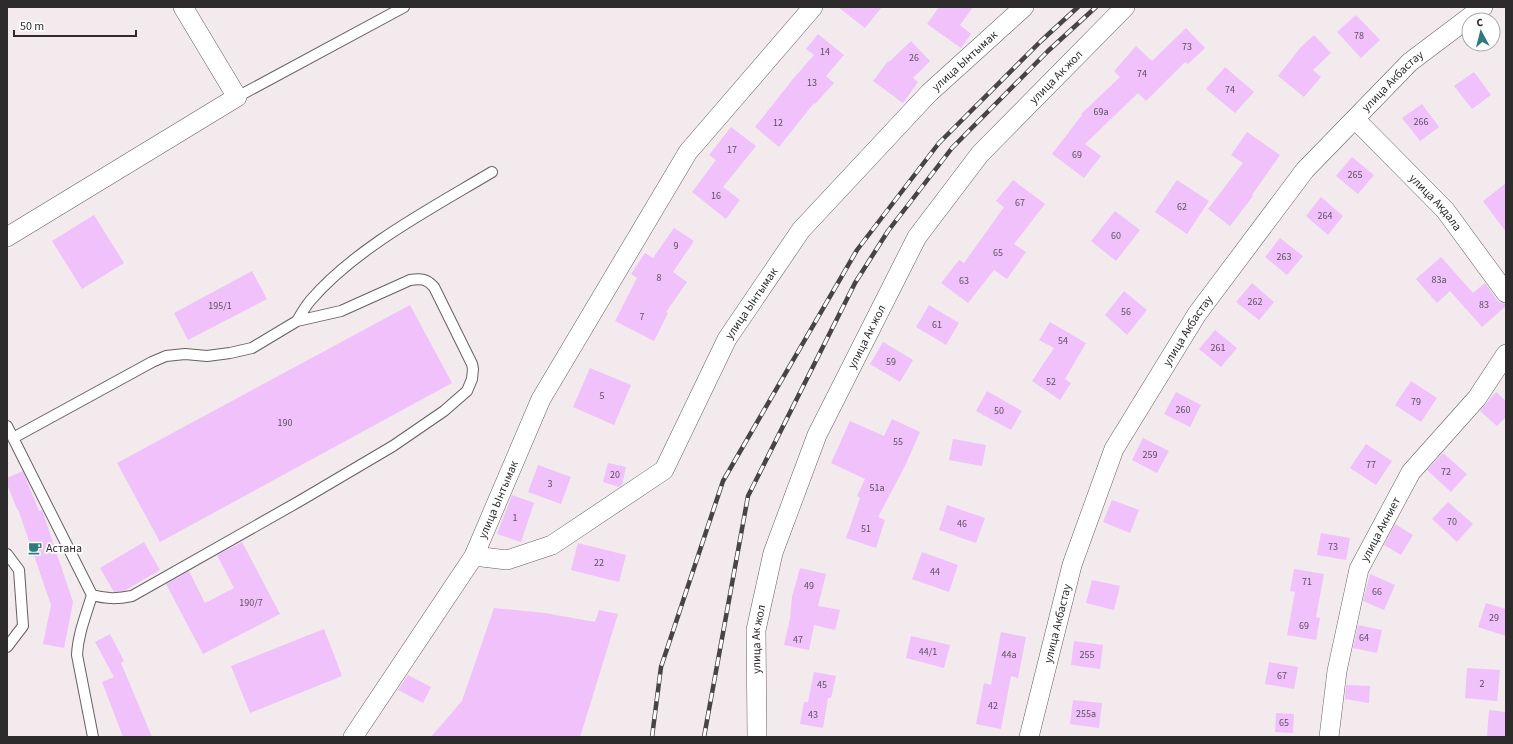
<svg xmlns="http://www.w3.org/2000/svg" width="1513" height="744" viewBox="0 0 1513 744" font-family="'Source Sans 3',sans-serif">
<rect width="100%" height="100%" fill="#f2eaed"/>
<path fill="#f0c1fb" d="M838,7H882L865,28Z
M939,7H973L960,25L971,34L961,48L927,24Z
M1356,15L1380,40L1361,58L1337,32Z
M1186,28L1205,48L1188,64L1185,62L1146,101L1138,93L1085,144L1101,156L1084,178L1052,154L1082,115L1081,114L1120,77L1114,71L1136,46L1152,61Z
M818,34L844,55L826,76L834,83L815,104L814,103L779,147L755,127L793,79L814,55L806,49Z
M1314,35L1331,53L1313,70L1321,77L1304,97L1278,76L1301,47Z
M911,41L930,61L913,78L918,82L903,103L873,81L888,61L889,62Z
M1225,67L1254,92L1235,113L1206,89Z
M1474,72L1491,95L1472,109L1454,86Z
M1422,104L1439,127L1420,141L1402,118Z
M731,127L756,146L723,187L740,200L726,219L692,192L716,160L709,155Z
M1247,132L1280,155L1252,195L1253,196L1230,226L1208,209L1243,163L1231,155Z
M1352,157L1374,175L1358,194L1336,176Z
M1013,180L1045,204L1014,244L1026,252L1007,279L994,270L968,303L941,283L959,260L964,263L1004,207L996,201Z
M1177,180L1209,201L1187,234L1155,212Z
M1506,183V232L1483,201Z
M1321,197L1343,216L1328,235L1306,216Z
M1115,211L1140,230L1116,261L1091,241Z
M94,215L124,263L82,289L52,241Z
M674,228L694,241L673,272L687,282L666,312L668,313L654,341L615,321L637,278L631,274L645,253L653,258Z
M1280,238L1303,256L1287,275L1265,257Z
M1441,257L1473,293L1485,283L1497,300L1501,303L1506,304V306L1482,327L1450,291L1437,303L1416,279Z
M252,271L267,299L188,340L174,313Z
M1252,283L1274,302L1259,320L1236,302Z
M1124,291L1147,310L1127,335L1105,315Z
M410,305L452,383L160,542L117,463Z
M929,305L959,323L946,345L916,327Z
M1050,322L1086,343L1065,379L1071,383L1060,400L1032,381L1054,348L1039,340Z
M1215,330L1237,348L1221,367L1199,349Z
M883,342L913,360L900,382L870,364Z
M590,368L631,385L614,425L573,407Z
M1411,381L1437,398L1421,422L1395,405Z
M987,391L1022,411L1011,430L976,411Z
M1176,392L1201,405L1190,427L1164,414Z
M1496,392L1506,401V417L1497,426L1480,411Z
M892,419L920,432L905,466L878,517L885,520L876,548L846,538L860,498L857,496L865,479L831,463L850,421L884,436Z
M1143,438L1169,451L1157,473L1132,460Z
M953,439L986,445L982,466L949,460Z
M1366,444L1392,461L1376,485L1350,468Z
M1443,453L1467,474L1451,492L1427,470Z
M608,463L626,467L622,485L619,487L603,482Z
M538,465L571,477L561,504L528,492Z
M23,471L39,511L42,510L73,602L64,648L43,644L51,605L18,509H17L7,484V478Z
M512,495L534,503L521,542L497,534Z
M1112,500L1139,510L1130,533L1103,522Z
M1448,502L1473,524L1457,542L1432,519Z
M947,505L985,518L976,543L939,530Z
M1395,524L1413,535L1401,555L1384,545Z
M1321,533L1350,538L1346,560L1317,555Z
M144,542L160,570L124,591L114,592L100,568Z
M242,542L280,614L203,654L166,584L189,571L205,603L234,588L217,555Z
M578,543L626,555L619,582L571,570Z
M922,552L958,565L949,592L912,579Z
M800,568L826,574L818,606L840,610L835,630L814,625L809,650L784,645L790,619L792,597Z
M1294,569L1324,574L1316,617L1320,618L1316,640L1287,635L1295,592L1290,591Z
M1370,574L1395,585L1384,610L1363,601Z
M1092,580L1120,586L1114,610L1086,603Z
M1486,603L1506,609V636L1478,627Z
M494,608L545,613L595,622L599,610L618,614L580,737H431L462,701Z
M1358,625L1382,630L1377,653L1353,648Z
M324,629L342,676L250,713L231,666Z
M1001,632L1026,637L1018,678L1011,676L1001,729L976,724L984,683L991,685Z
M110,634L124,661L121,663L152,737H123L102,682L114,677L95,642Z
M911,636L950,645L944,668L906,658Z
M1074,641L1103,645L1100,669L1071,665Z
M1269,662L1298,667L1294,689L1265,684Z
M1467,668L1500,670L1497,701L1465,698Z
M814,672L836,676L831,698H828L823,728L800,724L804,702H808Z
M408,675L431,687L423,703L398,690Z
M1346,685L1370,686L1369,703L1345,699Z
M1073,700L1102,703L1099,728L1070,724Z
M1489,710L1506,712V737H1487Z
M1276,713L1294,714L1293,733L1275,732Z"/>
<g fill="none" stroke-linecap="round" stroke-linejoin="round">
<g stroke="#676063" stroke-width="12">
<path id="lane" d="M237,97L404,7
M297,321C301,314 305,307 310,301C355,248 432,208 492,172
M7,426L92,595C86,615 78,634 77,655L93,737
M13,438L152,362L166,356L185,354L207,356L230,353L252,348L297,321L341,311L410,280C421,278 427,279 434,287L472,364L473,369L472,379L467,391L444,411L393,446L298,502L132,596C117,599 107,599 92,595
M7,554L19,570L23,626L7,647"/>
</g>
<g stroke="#676063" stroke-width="20">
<g id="street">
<path id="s1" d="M1355,119L1445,210L1506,293"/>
<path d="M7,237L237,97L183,7"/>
<path id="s2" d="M474,556L507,560L552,545L664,470L727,339L801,230L929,93L1024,7"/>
<path id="s3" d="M353,737L474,556L541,399L688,152L813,7"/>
<path id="s4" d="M757,737L756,630L773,553L817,435L917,237L980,154L1125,7"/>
<path id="s5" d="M1029,737L1072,565L1114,449L1197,314L1305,170L1410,62L1483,7"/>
<path id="s6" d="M1329,737L1337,671L1359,569L1411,472L1477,398L1506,354"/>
</g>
</g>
<use href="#lane" stroke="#fff" stroke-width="10"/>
<use href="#street" stroke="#fff" stroke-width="19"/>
<g stroke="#484446" stroke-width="4.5">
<path id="rail" d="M652,737L661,667L723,481L857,250L939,143L1041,41L1078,7
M704,737L748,496L855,283L888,231L952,148L1048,51L1096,7"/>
</g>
<use href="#rail" stroke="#fff" stroke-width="3" stroke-dasharray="9" stroke-linecap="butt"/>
</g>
<defs>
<g id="cafe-bare" transform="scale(1.08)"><path d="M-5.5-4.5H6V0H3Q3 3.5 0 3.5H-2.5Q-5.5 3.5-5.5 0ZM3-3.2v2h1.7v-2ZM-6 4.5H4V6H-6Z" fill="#30797f" stroke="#fff" stroke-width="2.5" paint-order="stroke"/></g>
</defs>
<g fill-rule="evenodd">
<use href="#cafe-bare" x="35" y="548"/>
</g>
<g text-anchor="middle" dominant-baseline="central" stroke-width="3.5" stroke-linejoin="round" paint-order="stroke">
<g font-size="10" fill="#5e5060">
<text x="1359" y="36">78</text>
<text x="1187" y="47">73</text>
<text x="825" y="52">14</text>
<text x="914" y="58">26</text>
<text x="1142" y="74">74</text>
<text x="812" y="83">13</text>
<text x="1230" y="90">74</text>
<text x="1101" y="112">69а</text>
<text x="1421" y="122">266</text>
<text x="778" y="123">12</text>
<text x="732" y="150">17</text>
<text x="1077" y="155">69</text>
<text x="1355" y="175">265</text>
<text x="716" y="196">16</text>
<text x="1020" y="203">67</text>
<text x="1182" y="207">62</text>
<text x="1325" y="216">264</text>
<text x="1116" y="236">60</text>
<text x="676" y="246">9</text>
<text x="998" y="253">65</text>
<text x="1284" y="257">263</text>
<text x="659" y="278">8</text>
<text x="1439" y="280">83а</text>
<text x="964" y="281">63</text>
<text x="1255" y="302">262</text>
<text x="1484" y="305">83</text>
<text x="220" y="306">195/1</text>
<text x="1126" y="312">56</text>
<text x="642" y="317">7</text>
<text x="937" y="325">61</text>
<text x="1063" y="341">54</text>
<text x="1218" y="348">261</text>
<text x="891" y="362">59</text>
<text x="1051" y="382">52</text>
<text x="602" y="396">5</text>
<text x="1416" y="402">79</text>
<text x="1183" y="410">260</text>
<text x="999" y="411">50</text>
<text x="285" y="423">190</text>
<text x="898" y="442">55</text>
<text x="1150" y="455">259</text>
<text x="1371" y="465">77</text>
<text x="1446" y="472">72</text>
<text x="615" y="475">20</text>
<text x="550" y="484">3</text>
<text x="877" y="488">51а</text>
<text x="515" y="518">1</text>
<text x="1452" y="522">70</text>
<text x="962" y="524">46</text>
<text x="866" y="529">51</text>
<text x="1333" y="547">73</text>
<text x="599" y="563">22</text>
<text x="935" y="572">44</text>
<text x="1307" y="582">71</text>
<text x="809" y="586">49</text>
<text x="1377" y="592">66</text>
<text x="251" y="603">190/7</text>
<text x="1494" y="618">29</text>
<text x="1304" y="626">69</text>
<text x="1364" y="638">64</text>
<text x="798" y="640">47</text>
<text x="928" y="652">44/1</text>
<text x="1009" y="655">44а</text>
<text x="1087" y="655">255</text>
<text x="1282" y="676">67</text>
<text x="1482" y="684">2</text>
<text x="822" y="685">45</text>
<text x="993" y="706">42</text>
<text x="1086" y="714">255а</text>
<text x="813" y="715">43</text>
<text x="1284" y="723">65</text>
</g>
<g font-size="12" fill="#2e2b2c" stroke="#fff">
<text stroke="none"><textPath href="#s2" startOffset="728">улица Ынтымак</textPath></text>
<text stroke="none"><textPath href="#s4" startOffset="746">улица Ак жол</textPath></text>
<text stroke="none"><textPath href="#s5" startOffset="764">улица Акбастау</textPath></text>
<text stroke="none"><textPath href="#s1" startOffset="116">улица Акдала</textPath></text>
<text stroke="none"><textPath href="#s2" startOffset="404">улица Ынтымак</textPath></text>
<text stroke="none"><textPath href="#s5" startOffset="440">улица Акбастау</textPath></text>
<text stroke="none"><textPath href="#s4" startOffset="422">улица Ак жол</textPath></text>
<text stroke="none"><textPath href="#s3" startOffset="279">улица Ынтымак</textPath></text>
<text stroke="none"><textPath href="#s6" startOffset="216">улица Акниет</textPath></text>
<text stroke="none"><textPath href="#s5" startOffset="117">улица Акбастау</textPath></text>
<text stroke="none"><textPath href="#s4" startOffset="98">улица Ак жол</textPath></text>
</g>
<g font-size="12" fill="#2e2b2c" stroke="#fff" text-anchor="start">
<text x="46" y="548">Астана</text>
</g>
</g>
<rect width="1513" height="744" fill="none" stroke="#2e2b2c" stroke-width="16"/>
<g transform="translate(1481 32) rotate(353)"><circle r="19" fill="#ffffff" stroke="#abaaab"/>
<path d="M0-3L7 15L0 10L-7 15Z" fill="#30797f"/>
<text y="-6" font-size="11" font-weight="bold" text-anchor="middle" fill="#2e2b2c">С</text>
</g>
<path d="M14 30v6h122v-6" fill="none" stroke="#2e2b2c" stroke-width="2"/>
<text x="20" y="30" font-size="12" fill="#2e2b2c" stroke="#ffffff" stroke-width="3" paint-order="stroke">50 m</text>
</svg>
